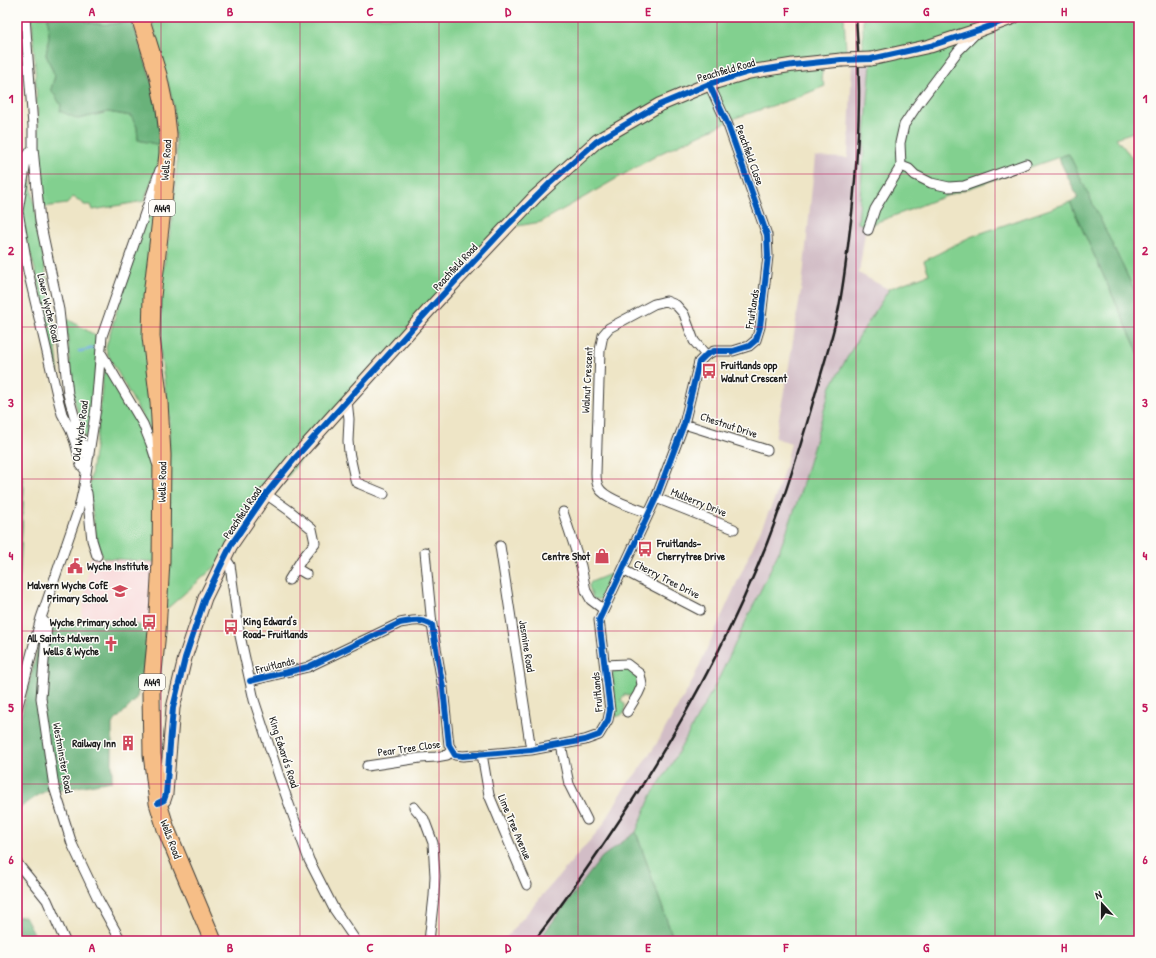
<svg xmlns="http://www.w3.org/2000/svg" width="1156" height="958" viewBox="0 0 1156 958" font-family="'Patrick Hand',sans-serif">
<rect width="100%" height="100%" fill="#fdfcf7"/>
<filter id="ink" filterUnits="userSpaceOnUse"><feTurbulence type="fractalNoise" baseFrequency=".025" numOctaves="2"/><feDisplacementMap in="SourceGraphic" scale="8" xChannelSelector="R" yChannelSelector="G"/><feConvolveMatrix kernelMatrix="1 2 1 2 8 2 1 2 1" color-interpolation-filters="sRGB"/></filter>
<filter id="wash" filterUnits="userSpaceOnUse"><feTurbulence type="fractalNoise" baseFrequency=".012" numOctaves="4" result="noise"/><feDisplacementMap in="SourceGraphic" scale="16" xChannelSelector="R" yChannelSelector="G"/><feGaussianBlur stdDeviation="0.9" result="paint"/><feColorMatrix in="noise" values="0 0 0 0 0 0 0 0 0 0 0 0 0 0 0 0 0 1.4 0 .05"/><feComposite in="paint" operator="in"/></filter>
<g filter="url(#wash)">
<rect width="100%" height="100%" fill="#eee5c6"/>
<path fill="#f7cfd2" d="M90,557L156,562L153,626L81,621Z"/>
<path fill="#d2bdc6" d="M871,63L858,223L866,226L859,273L862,275L888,289V290L860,335L780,549L718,680L670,767L651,796L636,832L550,941H503L603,825L626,785L635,775L654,748L691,684L775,498L786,464L791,443L775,438L789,366L803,277L815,157L848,158L852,64Z"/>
<path fill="#82d08f" stroke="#4f7656" d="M32,17H48L49,37L46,55L55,76L51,89L61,105L78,119L108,112L131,116L137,127L138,140L160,145L162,154L144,201L93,210L91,205H84L82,202L73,197L67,204L43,207Z
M81,17H131L132,20C118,24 91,29 81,17Z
M151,17H844L846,50L840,64L823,68L821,78L825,86L793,99L738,117L661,153L541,222L505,228L347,400L225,558L162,613L169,533V417L158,334L162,275L172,221L177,163L173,104Z
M863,17H1139V130L1116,138L1139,166V300L1068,154L932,201L907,211L866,226L858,223L871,63L863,48Z
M24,153L18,183L17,154Z
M30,178L53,315L59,378L36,273L18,211Z
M150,199L154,213L159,458L147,425L107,353L106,347Z
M1070,202L1139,354V941H674L636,832L651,796L670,767L718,680L780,549L798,500L831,386L860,335L888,291V289L929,274L924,261L970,237Z
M66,318L98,337L97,374L87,443L75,403L71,381Z
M104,367L126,400L141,425L158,477L156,562L103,558L97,543L89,491L93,460L97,434Z
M613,573L609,581L610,588C605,596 605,601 593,599L589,586L591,582Z
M620,668H627L640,680L634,695L631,696L625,694L621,700L625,705L624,714L616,717L611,675L614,671Z"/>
<path fill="#69b27a" stroke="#42674b" d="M48,17H81C91,29 118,24 132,20L157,97L160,145L138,140L137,127L131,116L108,112L78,119L60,111L61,105L51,89L55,76L46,55L49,37Z
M1069,154L1139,300V354L1070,202L1078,198L1058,157Z
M17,452L24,488L18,611L17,615Z
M81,621L153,626L149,655L136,700L112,724V781L60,790L53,787L37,796L17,810V732L42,631L55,622Z
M636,832L674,941H538L602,857Z
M25,916L38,941H17V917Z"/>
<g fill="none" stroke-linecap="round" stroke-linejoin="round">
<path stroke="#71aae1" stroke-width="2.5" d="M79,351H81L94,348"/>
</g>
</g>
<g filter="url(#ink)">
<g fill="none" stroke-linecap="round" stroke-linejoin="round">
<g stroke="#3c3a36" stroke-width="11">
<path id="street" d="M25,17L33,126V148L27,156L18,211L28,271L57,395L62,414L71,431L75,442L81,465L86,471
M33,148L40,221L59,310L68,394L84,451L89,456
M901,166L909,169L915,175L931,183L949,187L964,186L1026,164
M868,230L875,209L901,166L900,143L904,125L918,104L958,51L978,31
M101,353L143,424L151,444L157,463
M347,400L349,419L348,441L349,452L355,479L356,482L360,484L384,494
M684,424L767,450
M84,487L87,493L92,540L97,556
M266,494L290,511L312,529L315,543L302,559L289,580
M656,498L734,529
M563,512L581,566L586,591L591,600L603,609
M649,513C637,509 605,499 599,488C596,483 596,478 596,473L600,350L603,335L609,328L654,304L666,301L676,305L684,314L694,341L706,355
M500,546L531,750
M425,552L432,625
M225,558L230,565L239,631L254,700L280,779L309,860L334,909L356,941
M296,568L306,574
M623,570L700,610
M41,618L47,625L41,698L54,787L72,844L99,901L121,941
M605,665L627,664L640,674L642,685L638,694L627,712
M250,681L308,667L400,623C413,621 420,618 432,625L443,688L449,745L455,755L463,756L531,750L585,740L599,735L608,720L610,710L599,620L656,498L684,424L699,362L706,355L714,351H733L749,346L756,340L760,327L768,256L767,235L728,125L709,84
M17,709L41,618L79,508L84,486L96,408L102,336L160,170
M561,745L569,784L587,820
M482,754L489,795L527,885
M367,766L420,758L436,757L447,755L452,750
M414,807L424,819L433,843L435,876L434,896L429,941
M17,863L47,900L65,941"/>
</g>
<g stroke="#3c3a36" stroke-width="15">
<path id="secondary" d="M871,59L930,46L979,30L1014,17
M158,803L164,800L166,794L173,708L185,658L205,598L231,545L266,494L296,457L436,302L535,197L597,141L659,105L709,84L749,72L793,65L841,60"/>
</g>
<g stroke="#3c3a36" stroke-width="19">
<path id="highway" d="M140,17L158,75L165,109L168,134V153L163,202L152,296L151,337L159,402L162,455L161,561L157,631L151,693L152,754L158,803L166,829L213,941"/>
</g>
<use href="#street" stroke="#fff" stroke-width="9"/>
<use href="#secondary" stroke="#fbe5cf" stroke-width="13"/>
<use href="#highway" stroke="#f6be87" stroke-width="17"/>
<path stroke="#1c1c1c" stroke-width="2.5" d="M534,941C560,908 584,873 607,839C670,746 726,647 767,543C786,494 801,445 815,395C823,366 833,337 839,307C845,276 848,244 852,213C856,173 859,133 859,92C859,67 858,42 856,17"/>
<g stroke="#3c3a36" stroke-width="15" stroke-linecap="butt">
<path id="secondary-bridge" d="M841,60L871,59"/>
</g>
<use href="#secondary-bridge" stroke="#fbe5cf" stroke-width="13"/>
<g stroke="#fdfcf7" stroke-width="8">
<path id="cycleway" d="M250,681L308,667L400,623C413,621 420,618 432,625L443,688L449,745L455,755L463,756L531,750L585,740L599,735L608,720L610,710L599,620L656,498L684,424L699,362L706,355L714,351H733L749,346L756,340L760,327L768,256L767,235L728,125L709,84
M158,803L164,800L166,794L173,708L185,658L205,598L231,545L266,494L296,457L436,302L505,228L549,184L597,141L659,105L709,84L749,72L793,65L841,60L871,59L930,46L979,30L1014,17"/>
</g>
<use href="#cycleway" stroke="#0057b8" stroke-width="6"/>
</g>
</g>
<path fill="none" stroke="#c2185b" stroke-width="1" stroke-opacity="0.55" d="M161,17V941M300,17V941M439,17V941M578,17V941M717,17V941M856,17V941M995,17V941M17,174H1139M17,327H1139M17,479H1139M17,631H1139M17,784H1139"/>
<defs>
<g id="bus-bare" transform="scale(1.2)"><path d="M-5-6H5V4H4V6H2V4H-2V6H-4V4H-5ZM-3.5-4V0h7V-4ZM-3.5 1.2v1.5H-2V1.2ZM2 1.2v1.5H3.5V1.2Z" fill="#d1495b" stroke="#fdfcf7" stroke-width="2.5" paint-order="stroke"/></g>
<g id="shop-bare" transform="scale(1.2)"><path d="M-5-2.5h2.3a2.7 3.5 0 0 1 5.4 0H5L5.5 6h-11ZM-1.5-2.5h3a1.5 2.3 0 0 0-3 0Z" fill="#d1495b" stroke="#fdfcf7" stroke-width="2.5" paint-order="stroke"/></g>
<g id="civic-bare" transform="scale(1.2)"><path d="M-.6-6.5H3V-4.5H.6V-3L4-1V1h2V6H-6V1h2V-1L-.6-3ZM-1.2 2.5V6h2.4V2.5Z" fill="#d1495b" stroke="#fdfcf7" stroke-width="2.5" paint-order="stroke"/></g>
<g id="school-bare" transform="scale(1.2)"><path d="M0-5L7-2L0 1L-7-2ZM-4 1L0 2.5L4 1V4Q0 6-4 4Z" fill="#d1495b" stroke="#fdfcf7" stroke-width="2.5" paint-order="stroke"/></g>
<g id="church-bare" transform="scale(1.2)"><path d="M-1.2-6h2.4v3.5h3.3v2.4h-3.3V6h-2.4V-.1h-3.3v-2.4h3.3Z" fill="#d1495b" stroke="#fdfcf7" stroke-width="2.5" paint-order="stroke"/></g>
<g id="building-bare" transform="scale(1.2)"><path d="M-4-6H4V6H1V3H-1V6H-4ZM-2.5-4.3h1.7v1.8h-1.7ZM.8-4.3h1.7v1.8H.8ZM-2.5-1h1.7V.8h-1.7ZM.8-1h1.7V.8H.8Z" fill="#d1495b" stroke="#fdfcf7" stroke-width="2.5" paint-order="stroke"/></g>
</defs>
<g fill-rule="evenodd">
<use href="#bus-bare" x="709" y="371"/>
<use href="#bus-bare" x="645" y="549"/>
<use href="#shop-bare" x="602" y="556"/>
<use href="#civic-bare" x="75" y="566"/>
<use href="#school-bare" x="120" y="591"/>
<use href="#bus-bare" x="149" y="622"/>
<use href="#bus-bare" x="231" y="627"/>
<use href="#church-bare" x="111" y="644"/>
<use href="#building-bare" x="128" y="743"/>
</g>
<g text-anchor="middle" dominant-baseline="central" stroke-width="3" stroke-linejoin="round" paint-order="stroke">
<g fill="#fdfcf7" stroke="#605f5e" stroke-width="1">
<rect x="149" y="200" width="26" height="16" rx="3"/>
<rect x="139" y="674" width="26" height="16" rx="3"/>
</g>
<g font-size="10" font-weight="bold" fill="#1c1c1c">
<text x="162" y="208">A449</text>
<text x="152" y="682">A449</text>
</g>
<g font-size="11" fill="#1c1c1c" stroke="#fdfcf7">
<text transform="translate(726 70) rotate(-16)">Peachfield Road</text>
<text transform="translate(750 155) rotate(70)">Peachfield Close</text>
<text transform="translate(166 160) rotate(-86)">Wells Road</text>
<text transform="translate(455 267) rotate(-47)">Peachfield Road</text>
<text transform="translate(49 308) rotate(77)">Lower Wyche Road</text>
<text transform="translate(752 309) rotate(-81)">Fruitlands</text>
<text transform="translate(587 380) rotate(-87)">Walnut Crescent</text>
<text transform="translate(729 425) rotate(18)">Chestnut Drive</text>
<text transform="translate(80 431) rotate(-82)">Old Wyche Road</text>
<text transform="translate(162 482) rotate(-89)">Wells Road</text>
<text transform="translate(699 502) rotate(22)">Mulberry Drive</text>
<text transform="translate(242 513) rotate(-56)">Peachfield Road</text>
<text transform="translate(667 579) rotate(27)">Cherry Tree Drive</text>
<text transform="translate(527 646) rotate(81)">Jasmine Road</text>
<text transform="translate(275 665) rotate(-14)">Fruitlands</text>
<text transform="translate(597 692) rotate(-95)">Fruitlands</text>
<text transform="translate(409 748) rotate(-8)">Pear Tree Close</text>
<text transform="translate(284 752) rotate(72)">King Edward's Road</text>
<text transform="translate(63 758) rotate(80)">Westminster Road</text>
<text transform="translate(515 827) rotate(67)">Lime Tree Avenue</text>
<text transform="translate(171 839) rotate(69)">Wells Road</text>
</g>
<g font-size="11" font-weight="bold" fill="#1c1c1c" stroke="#fdfcf7" text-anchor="end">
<text x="721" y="365" text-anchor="start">Fruitlands opp<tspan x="721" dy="13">Walnut Crescent</tspan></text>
<text x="657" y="543" text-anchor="start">Fruitlands-<tspan x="657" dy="13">Cherrytree Drive</tspan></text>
<text x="590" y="556">Centre Shot</text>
<text x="87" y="566" text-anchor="start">Wyche Institute</text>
<text x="108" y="585">Malvern Wyche CofE<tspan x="108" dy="13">Primary School</tspan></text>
<text x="243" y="621" text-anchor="start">King Edward's<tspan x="243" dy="13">Road- Fruitlands</tspan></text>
<text x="137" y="622">Wyche Primary school</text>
<text x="99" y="638">All Saints Malvern<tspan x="99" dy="13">Wells &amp; Wyche</tspan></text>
<text x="116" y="743">Railway Inn</text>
</g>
</g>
<rect width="1156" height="958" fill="none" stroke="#fdfcf7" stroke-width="44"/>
<g transform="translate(1102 904) rotate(339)" stroke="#fdfcf7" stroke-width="3" paint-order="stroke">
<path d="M0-3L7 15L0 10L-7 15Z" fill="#1c1c1c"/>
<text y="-6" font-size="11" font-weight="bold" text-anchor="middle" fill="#1c1c1c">N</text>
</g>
<rect x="22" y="22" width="1112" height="914" fill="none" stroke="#c2185b" stroke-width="1.5"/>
<g font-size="13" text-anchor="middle" font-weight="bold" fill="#c2185b">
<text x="92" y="16">A</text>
<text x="230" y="16">B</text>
<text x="370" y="16">C</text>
<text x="508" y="16">D</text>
<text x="648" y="16">E</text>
<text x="786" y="16">F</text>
<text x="926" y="16">G</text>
<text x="1064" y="16">H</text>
<text x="11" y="103">1</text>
<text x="1145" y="103">1</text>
<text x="11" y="255">2</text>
<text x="1145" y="255">2</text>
<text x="11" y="407">3</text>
<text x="1145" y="407">3</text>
<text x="11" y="560">4</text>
<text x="1145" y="560">4</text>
<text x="11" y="712">5</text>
<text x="1145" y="712">5</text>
<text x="11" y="864">6</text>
<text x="1145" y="864">6</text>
<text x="92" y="952">A</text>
<text x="230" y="952">B</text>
<text x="370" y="952">C</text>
<text x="508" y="952">D</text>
<text x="648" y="952">E</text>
<text x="786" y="952">F</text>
<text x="926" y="952">G</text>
<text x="1064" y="952">H</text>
</g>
</svg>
